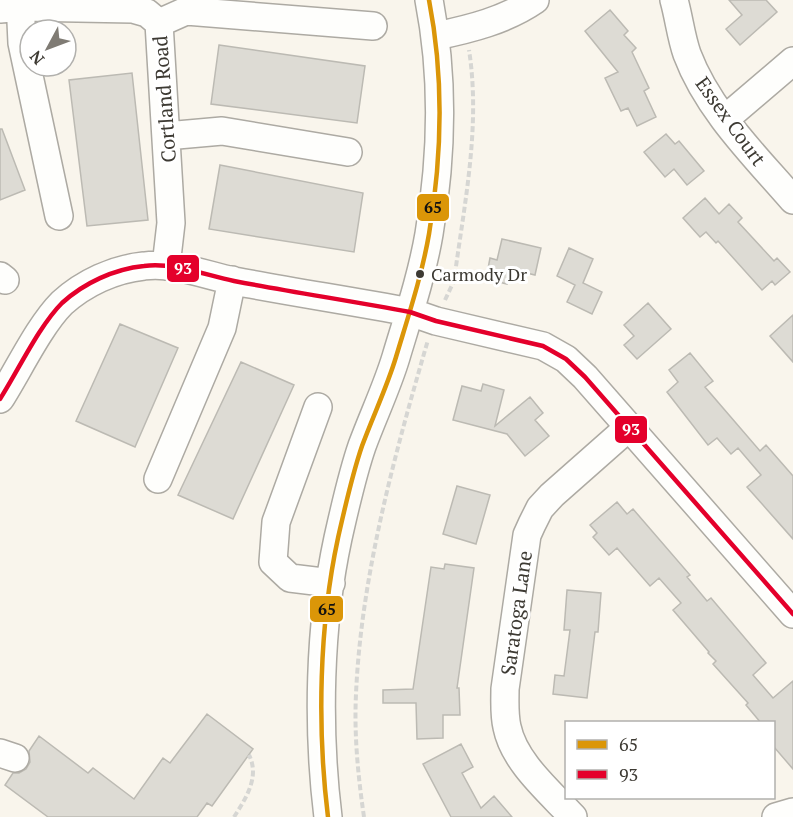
<svg xmlns="http://www.w3.org/2000/svg" width="793" height="817" viewBox="0 0 793 817" font-family="'PT Serif',serif">
<rect width="100%" height="100%" fill="#f9f5ec"/>
<path fill="#dddbd4" stroke="#bcbab3" stroke-width="1.5" d="M729,0H766L777,12L740,45L726,29L742,15Z
M610,10L628,31L624,35L636,48L632,52L649,88L644,91L656,117L637,126L628,108L621,111L605,78L618,72L585,31Z
M219,45L365,66L357,123L211,104Z
M132,73L148,220L87,226L69,80Z
M0,129H2L25,190L0,200Z
M666,134L675,144L679,141L704,171L687,185L674,169L665,177L644,152Z
M220,165L363,193L354,252L209,229Z
M705,198L719,214L729,204L742,218L738,222L774,261L777,258L790,272L775,285L772,281L762,290L718,241L716,243L706,232L700,237L683,218Z
M502,239L541,248L535,275L510,269L507,284L486,279L490,258L497,260Z
M569,248L593,259L583,283L602,292L592,314L567,302L575,285L557,276Z
M648,303L671,329L637,359L624,345L634,336L624,325Z
M793,315V362L770,336Z
M120,324L178,348L135,447L76,421Z
M690,353L713,381L705,387L760,451L766,445L793,476V539L747,487L761,475L738,448L731,454L717,438L708,445L667,392L678,382L669,370Z
M241,362L294,385L233,519L178,495Z
M483,384L504,390L495,426L530,397L543,413L535,420L549,436L525,456L507,434L453,420L462,386L481,391Z
M457,486L490,495L476,544L443,534Z
M617,502L627,514L633,509L690,575L687,577L707,601L711,598L766,663L753,675L773,698L793,681V769L774,747V723H761L746,705L748,703L713,664L716,661L708,653L709,652L673,610L681,603L659,578L650,586L617,548L609,555L593,537L597,533L590,525Z
M445,564L474,568L457,688H459L460,715H443V738L417,739L416,703H383V690L413,689L431,567L444,569Z
M567,590L601,593L598,632H595L587,698L553,694L555,675L564,676L570,630H564Z
M207,714L253,749L212,806L207,803L197,817H48L5,785L13,773H19L26,769L30,762L29,751L39,736L88,773L93,768L134,799L163,758L170,763Z
M461,744L473,767L462,773L481,808L494,796L512,817H451L423,764Z"/>
<g fill="none" stroke-linecap="round" stroke-linejoin="round">
<g stroke="#adaaa3" stroke-width="30">
<path id="minor" d="M20,0L22,43L59,216
M674,0C679,18 681,37 687,54C708,110 754,155 793,200
M0,9L22,7L133,9L147,13L159,23L171,223L166,266
M159,23L186,11L373,26
M436,36C470,29 506,20 535,0
M725,119L793,61
M166,136L222,131L348,152
M0,276L5,280
M0,399C18,371 39,326 62,303C84,283 114,269 144,266C173,262 205,275 234,281C292,292 351,301 410,312L436,321L543,346L566,359L585,377L793,614
M318,407L276,522L273,562L290,578L331,583
M158,479L222,328L232,280
M0,753L15,758
M328,817C317,728 319,626 338,538C345,507 352,475 362,446C373,416 387,387 396,357C408,317 422,275 429,234C442,157 444,77 429,0
M573,817C549,791 514,762 507,727C504,714 505,702 505,689L527,535L532,524L540,508L552,495L629,427
M776,817L793,812"/>
</g>
<path stroke="#d6d6d3" stroke-width="4" stroke-dasharray="6 3" stroke-linecap="butt" d="M445,300L454,281C464,205 481,127 469,50
M234,817C246,798 260,777 249,755
M364,817C358,776 354,735 356,694C361,576 395,453 428,340"/>
<use href="#minor" stroke="#fefefc" stroke-width="27"/>
<g stroke="#fff" stroke-width="9">
<path id="bus-1" d="M328,817C317,728 319,626 338,538C345,507 352,475 362,446C373,416 387,387 396,357C408,317 422,275 429,234C442,157 444,77 429,0"/>
</g>
<g stroke="#fff" stroke-width="9">
<path id="bus-2" d="M0,399C18,371 39,326 62,303C84,283 114,269 144,266C173,262 205,275 234,281C292,292 351,301 410,312L436,321L543,346L566,359L585,377L793,614"/>
</g>
<use href="#bus-1" stroke="#db9608" stroke-width="4.5"/>
<use href="#bus-2" stroke="#e4002b" stroke-width="4.5"/>
</g>
<circle fill="#3d3a33" stroke="#fff" stroke-width="2" cx="420" cy="274" r="5"/>
<g text-anchor="middle" dominant-baseline="central" stroke-width="6" stroke-linejoin="round" paint-order="stroke">
<g font-size="18" fill="#3d3a33" stroke="#fff" text-anchor="start">
<text x="431" y="274">Carmody Dr</text>
</g>
<g font-size="20" fill="#3d3a33" stroke="#fff">
<text transform="translate(164 99) rotate(-94)">Cortland Road</text>
<text transform="translate(731 121) rotate(54)">Essex Court</text>
<text transform="translate(516 613) rotate(-82)">Saratoga Lane</text>
</g>
</g>
<g stroke="#fff" stroke-width="2">
<rect x="416" y="193" width="34" height="29" rx="6" fill="#db9608"/>
<rect x="166" y="254" width="34" height="29" rx="6" fill="#e4002b"/>
<rect x="614" y="415" width="34" height="29" rx="6" fill="#e4002b"/>
<rect x="309" y="595" width="35" height="28" rx="6" fill="#db9608"/>
</g>
<g font-size="16" text-anchor="middle" font-weight="bold" fill="#fff">
<text x="183" y="274">93</text>
<text x="631" y="435">93</text>
</g>
<g font-size="16" text-anchor="middle" font-weight="bold" fill="#111">
<text x="433" y="213">65</text>
<text x="327" y="615">65</text>
</g>
<rect x="565" y="721" width="210" height="78" fill="#ffffff" stroke="#b1b0ad" stroke-width="1.5"/>
<rect x="577" y="740" width="30" height="9" fill="#db9608" stroke="#b1b0ad" stroke-width="1.5"/>
<text x="619" y="751" font-size="18" fill="#3d3a33">65</text>
<rect x="577" y="770" width="30" height="9" fill="#e4002b" stroke="#b1b0ad" stroke-width="1.5"/>
<text x="619" y="781" font-size="18" fill="#3d3a33">93</text>
<g transform="translate(48 48) rotate(229)"><circle r="28" fill="#ffffff" stroke="#b1b0ad" stroke-width="1.5"/>
<path d="M0-4.5L10 22L0 15L-10 22Z" fill="#7f7b74"/>
<text y="-9" font-size="16" font-weight="bold" text-anchor="middle" fill="#3d3a33">N</text>
</g>
</svg>
